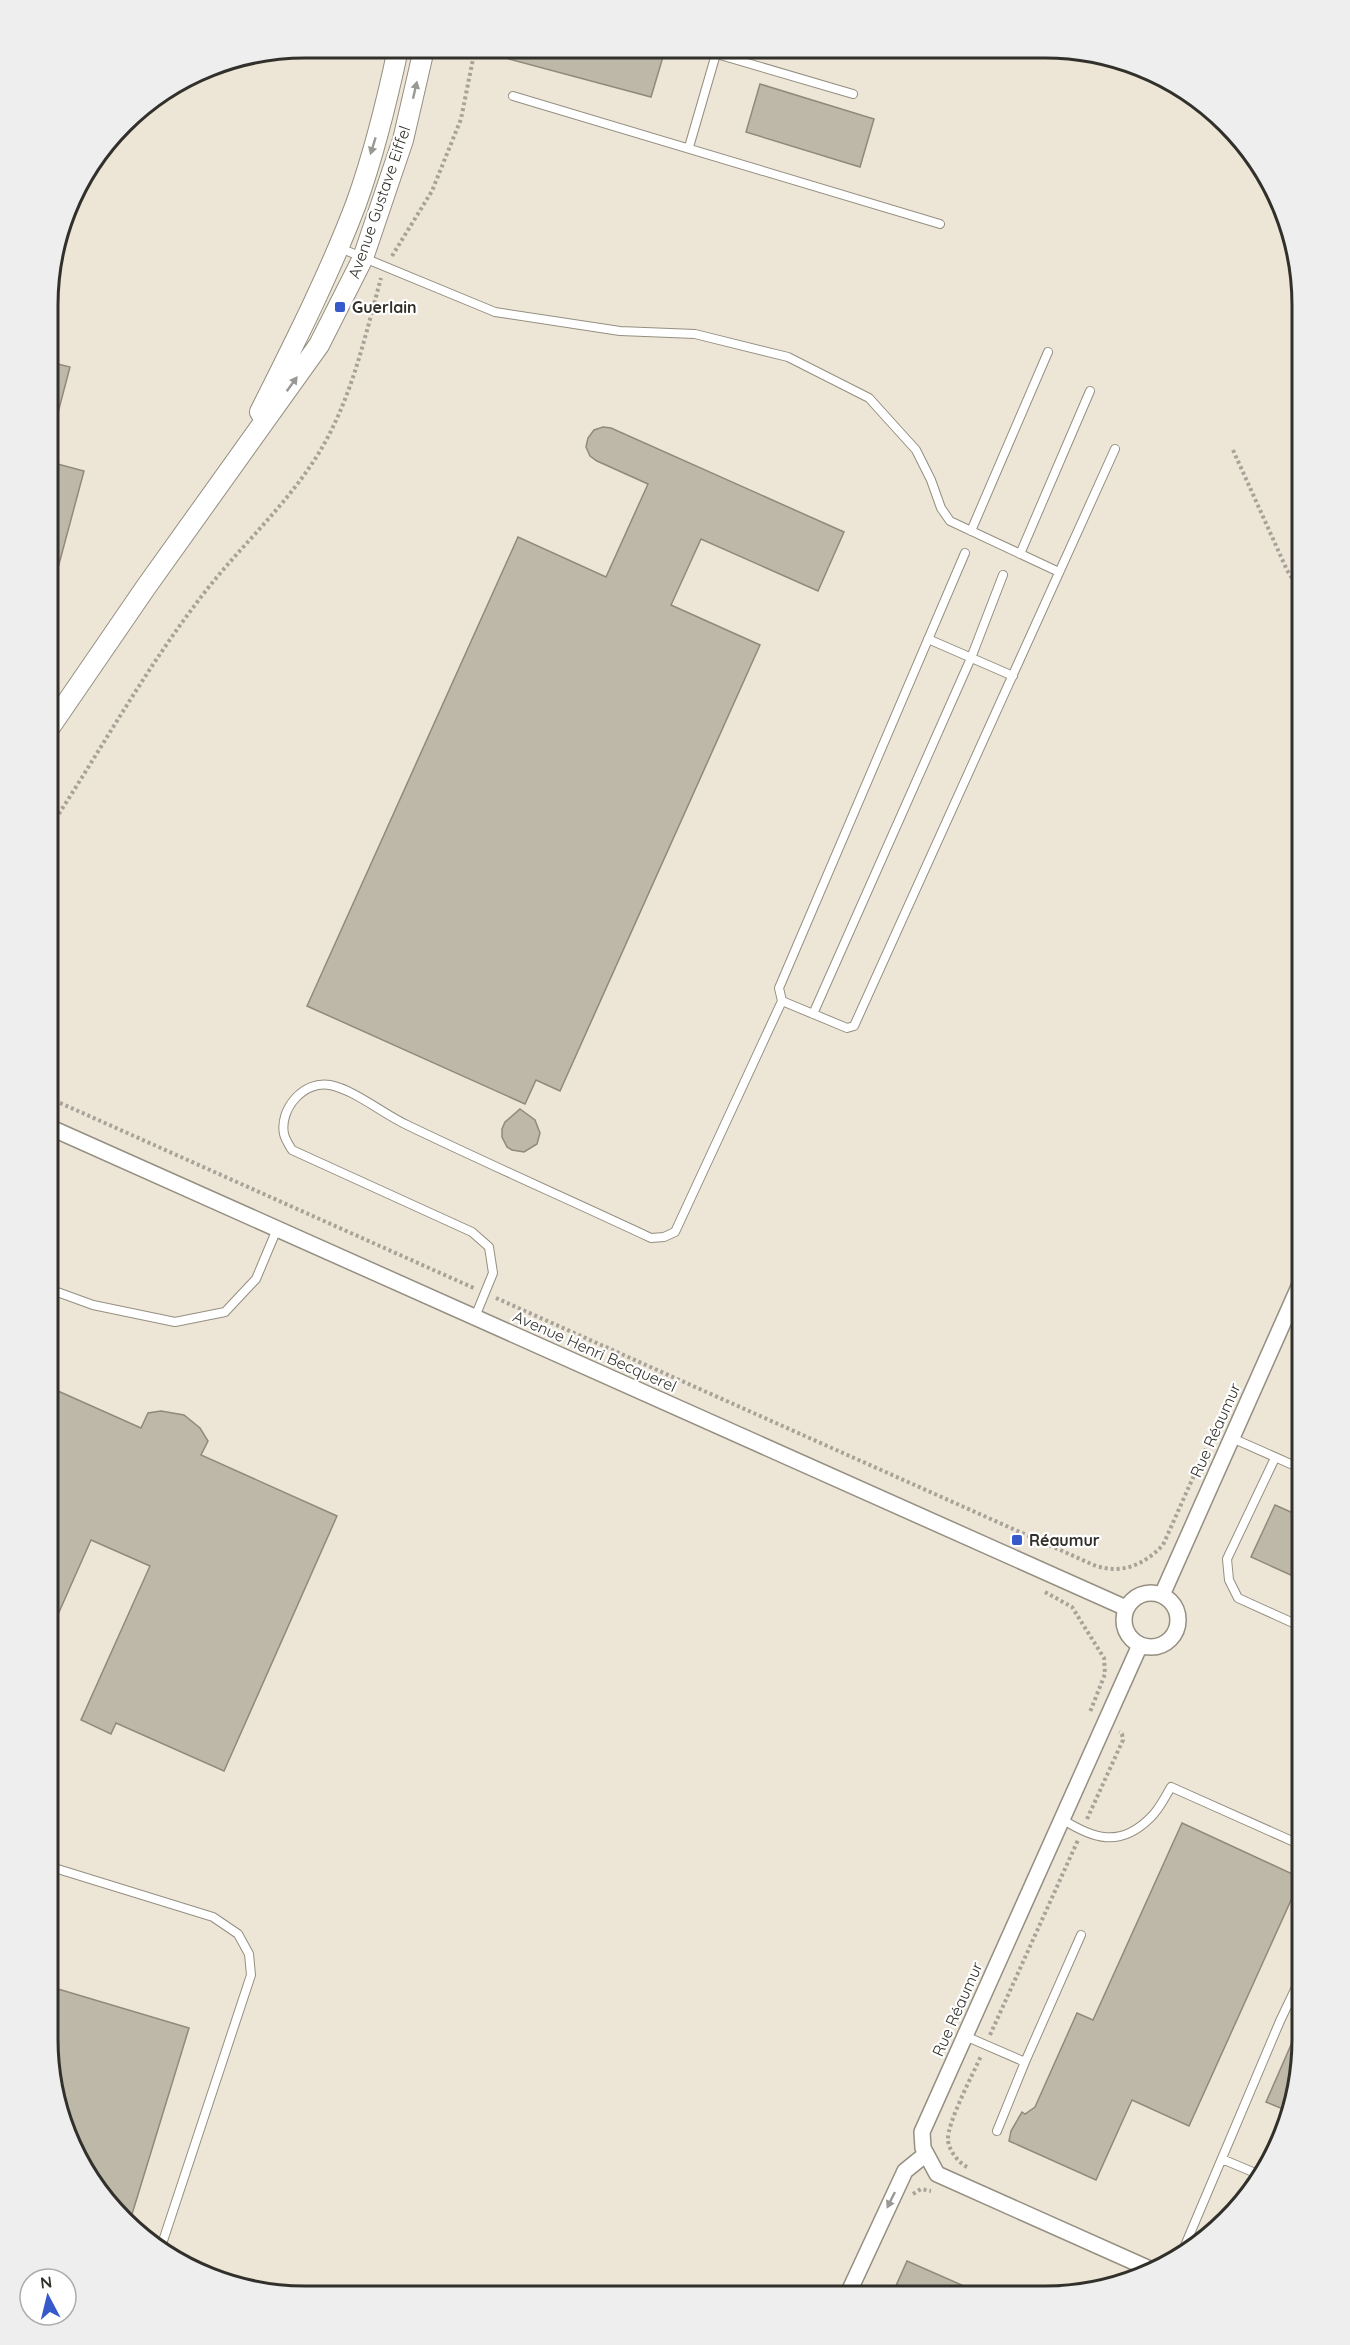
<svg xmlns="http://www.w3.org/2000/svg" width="1350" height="2345" viewBox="0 0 1350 2345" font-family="Quicksand,sans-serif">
<rect width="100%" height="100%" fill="#ede6d7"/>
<path fill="#beb8a9" stroke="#908a7c" stroke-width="1.5" d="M490,49L665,50L651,97L490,54Z
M760,84L874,119L860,167L746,132Z
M50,362L70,367L55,424L50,423Z
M603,427L611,428L844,532L818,591L701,539L671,605L760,645L560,1091L536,1080L525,1104L307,1006L518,537L606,577L648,484L597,461L590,456L586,447L588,438L594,430Z
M50,462L84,471L55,579H50Z
M520,1109L535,1120L540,1133L537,1144L524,1152L512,1150L507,1147L502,1137V1129L505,1122Z
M49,1387L141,1428L148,1413L161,1411L184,1415L200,1428L208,1441L201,1455L337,1516L224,1771L116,1723L111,1734L81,1720L150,1566L91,1540L48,1637Z
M1275,1505L1302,1517V1580L1251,1557Z
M1182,1823L1301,1878L1189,2126L1132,2100L1096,2180L1009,2141L1011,2131L1022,2112L1025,2114L1035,2107L1077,2013L1093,2020Z
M48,1986L189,2028L129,2224L101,2196L62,2123L48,2040Z
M1301,2022V2057L1290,2112L1266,2102Z
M907,2261L989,2297H891Z"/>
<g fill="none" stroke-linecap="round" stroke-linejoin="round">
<g stroke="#958f81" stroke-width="10">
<path id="service" d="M703,50L853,94
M513,96L940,224
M689,147L716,54
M340,248L495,312L620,331L695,334L788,357L869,398L916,450L931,480L941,508L950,521L1059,572
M971,531L1048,352
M1020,554L1090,391
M928,639L1013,676
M782,1001L847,1028L854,1026L1115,449
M813,1014L971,658L1003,575
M49,1289L93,1305L175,1322L225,1312L256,1279L277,1229
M475,1317L493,1273L489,1247L472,1232L292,1150C289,1145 285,1139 284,1134C279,1109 304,1080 330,1085C355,1090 383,1114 407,1125C488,1164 570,1200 651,1238L664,1237L675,1232L782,1001L779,988L965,553
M1232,1438L1302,1469
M1275,1458L1227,1559L1229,1580L1238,1598L1302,1627
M1062,1819C1093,1839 1120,1848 1150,1818C1159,1810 1165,1797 1171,1787L1301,1845
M48,1866L213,1917L238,1934L249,1954L251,1975L160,2250
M965,2036L1025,2062L997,2131
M1025,2062L1081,1935
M1222,2159L1260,2175
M1181,2255L1280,2021L1301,1977"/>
</g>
<g stroke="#958f81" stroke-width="18">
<path id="minor" d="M49,1127L1126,1608
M1124 1620a27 27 0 1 1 54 0a27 27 0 1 1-54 0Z
M1162,1595L1302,1280
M1140,1645L922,2132L923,2148L937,2174L1152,2270
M847,2296L905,2171L926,2154"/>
</g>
<g stroke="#958f81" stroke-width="22">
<path id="tertiary" d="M260,412C294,344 329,275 356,204C374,154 387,101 398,49
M50,727L146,587L319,345L363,258L403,140L424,49"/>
</g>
<path stroke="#a8a398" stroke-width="4" stroke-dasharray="3 3" stroke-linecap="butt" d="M392,256L432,191L461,119L475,49
M1233,450L1287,570L1302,595
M49,829C99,753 143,673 198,601C232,555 276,516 309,468C349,411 363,344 381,278
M49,1098L476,1289
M496,1298L1096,1566C1123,1574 1144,1565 1163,1545L1216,1426
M1045,1592L1072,1607L1104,1658L1105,1674L1090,1712
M1087,1819L1123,1740L1122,1734L1119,1732
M990,2035L1078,1840
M967,2167C958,2162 949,2151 948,2140C947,2123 973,2074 981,2056
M913,2194L921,2189L931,2191"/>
<use href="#service" stroke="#fff" stroke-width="8"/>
<use href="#minor" stroke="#fff" stroke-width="15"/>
<use href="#tertiary" stroke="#fff" stroke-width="20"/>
</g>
<defs><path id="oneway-solid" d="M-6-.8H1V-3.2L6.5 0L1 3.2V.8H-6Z" transform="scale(1.5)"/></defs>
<g fill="#989894">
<use href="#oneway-solid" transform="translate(415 90) rotate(-77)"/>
<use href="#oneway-solid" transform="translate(373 146) rotate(107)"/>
<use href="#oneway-solid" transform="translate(292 384) rotate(-54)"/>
<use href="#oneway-solid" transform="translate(891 2200) rotate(116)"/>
</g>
<g fill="#375acb" stroke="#fff" stroke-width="2">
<rect x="334" y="301" width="12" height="12" rx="3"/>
<rect x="1011" y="1534" width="12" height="12" rx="3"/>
</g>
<g text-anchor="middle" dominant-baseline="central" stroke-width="4.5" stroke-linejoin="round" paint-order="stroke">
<g font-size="16" fill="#32302a" stroke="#fff">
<text transform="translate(379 202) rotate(-71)">Avenue Gustave Eiffel</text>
<text transform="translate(595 1351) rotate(24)">Avenue Henri Becquerel</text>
<text transform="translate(1215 1430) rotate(-66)">Rue Réaumur</text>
<text transform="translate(957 2009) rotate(-66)">Rue Réaumur</text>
</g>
<g font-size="16" font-weight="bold" fill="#32302a" stroke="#fff" text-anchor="start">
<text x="352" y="307">Guerlain</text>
<text x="1029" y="1540">Réaumur</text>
</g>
</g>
<path d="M0 0H1350V2345H0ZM305 58H1045A247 247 0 0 1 1292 305V2039A247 247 0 0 1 1045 2286H305A247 247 0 0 1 58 2039V305A247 247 0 0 1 305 58Z" fill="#efeeee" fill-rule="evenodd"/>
<path fill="none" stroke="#32302a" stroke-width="3" d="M305 58H1045A247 247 0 0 1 1292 305V2039A247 247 0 0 1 1045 2286H305A247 247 0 0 1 58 2039V305A247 247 0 0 1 305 58Z"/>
<g transform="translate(48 2297) rotate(353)"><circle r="28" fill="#ffffff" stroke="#adacaa" stroke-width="1.5"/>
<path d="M0-4.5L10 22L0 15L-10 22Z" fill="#375acb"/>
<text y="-9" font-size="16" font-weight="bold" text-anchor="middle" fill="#32302a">N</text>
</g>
</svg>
